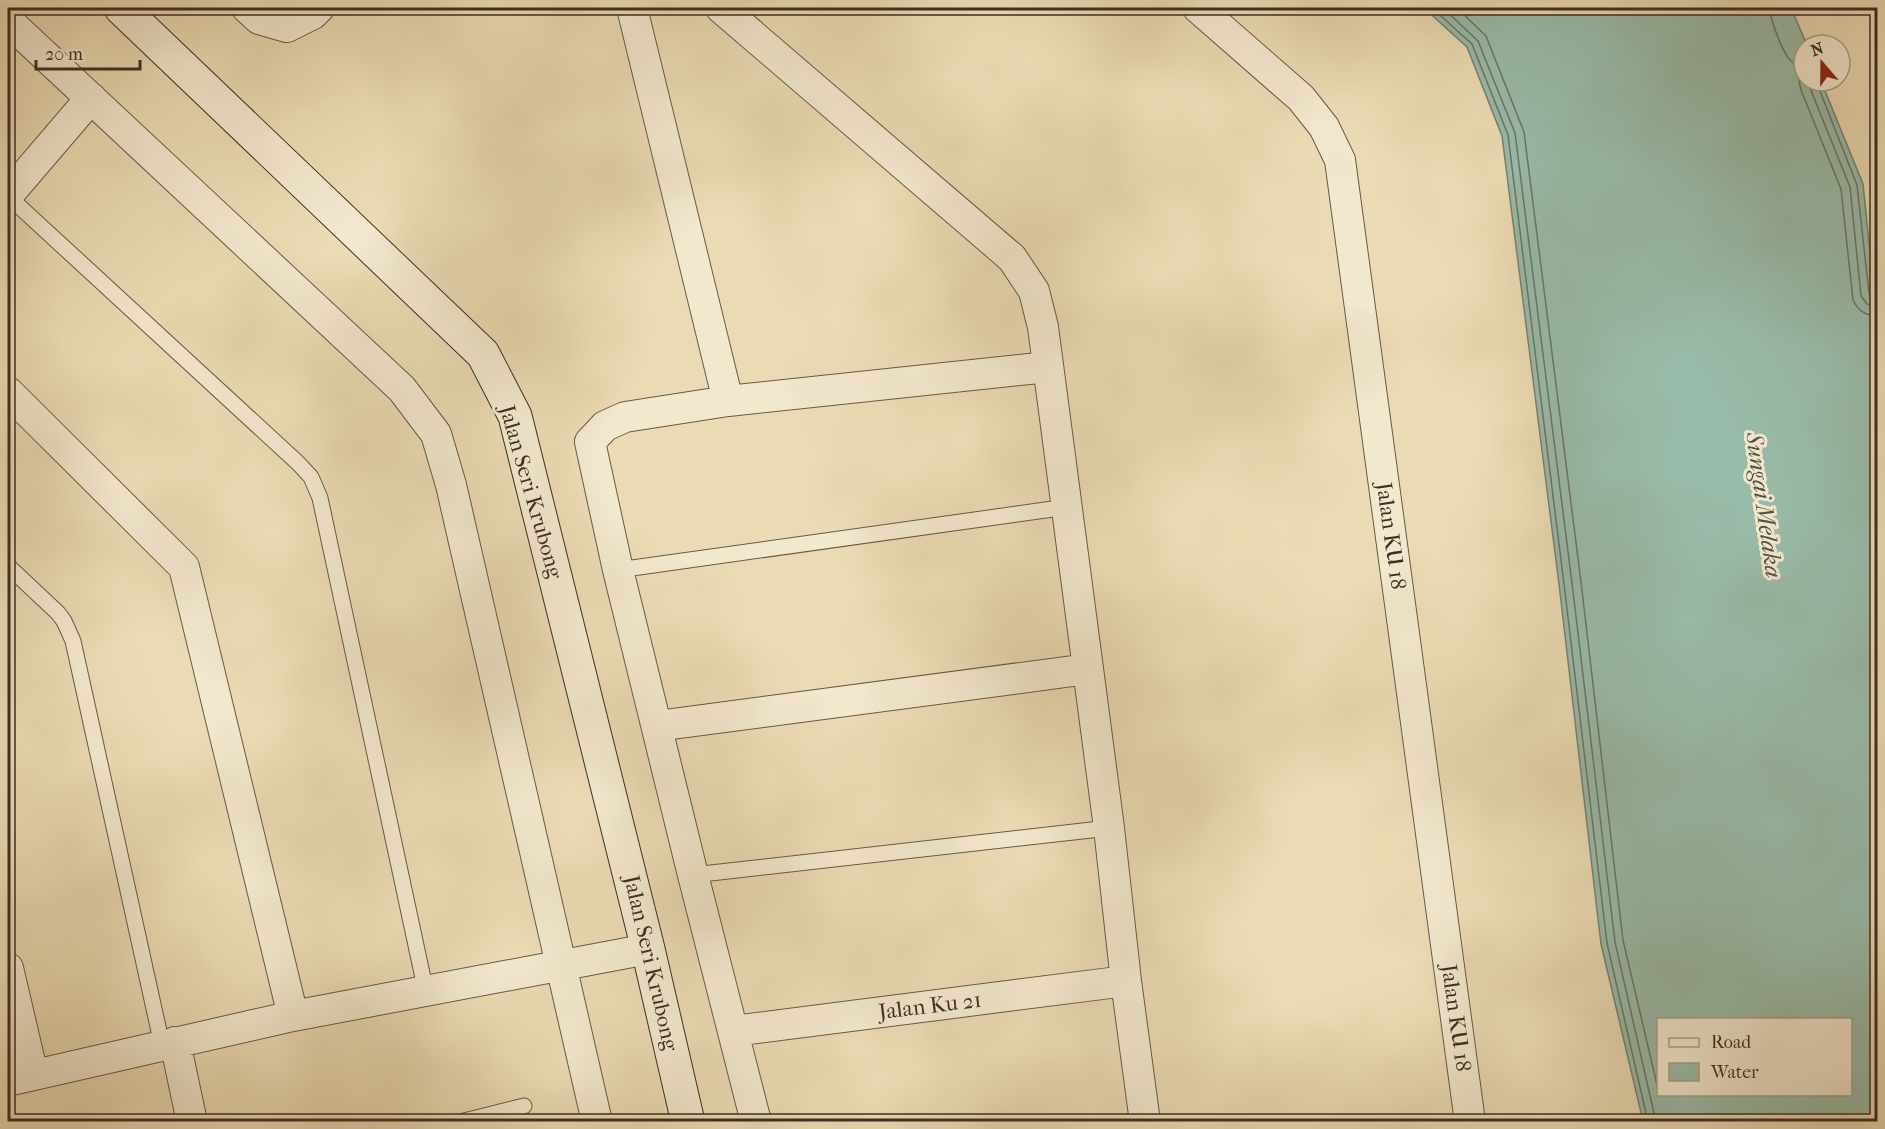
<svg xmlns="http://www.w3.org/2000/svg" width="1885" height="1129" viewBox="0 0 1885 1129" font-family="'IM FELL French Canon',serif">
<rect width="100%" height="100%" fill="#ebdbb4"/>
<filter id="stains"><feTurbulence type="fractalNoise" baseFrequency=".00333" numOctaves="4"/><feColorMatrix values="0 0 0 0 .2 0 0 0 0 .09 0 0 0 0 .02 0 0 0 .5 -.17"/></filter>
<radialGradient id="worn" r=".72"><stop offset=".6" stop-color="#630" stop-opacity="0"/><stop offset="1" stop-color="#630" stop-opacity=".3"/></radialGradient>
<path fill="#99bba9" stroke="#748374" stroke-width="1.5" fill-rule="evenodd" d="M1424,8H1791L1807,45H1804V81H1821L1863,184L1877,320V1121H1643L1601,944L1559,584L1502,136L1467,47ZM1658,1020H1850V1094H1658Z"/>
<g fill="none" stroke-linecap="round" stroke-linejoin="round">
<path stroke="#6b7467" stroke-width="1.5" d="M1432,8L1472,44L1508,135L1564,584L1607,943L1648,1122
M1443,8L1478,41L1515,133L1572,583L1615,942L1656,1122
M1457,8L1486,36L1524,132L1581,582L1623,940L1658,1089
M1770,8C1770,19 1782,52 1791,61C1794,64 1799,66 1803,68L1799,81L1801,90L1841,189L1853,300C1858,311 1866,316 1878,316
M1809,81L1810,88L1850,187L1861,296L1867,304L1878,307
M1816,81L1857,185L1869,293L1872,298L1878,299"/>
<g stroke="#685949" stroke-width="17">
<path id="lane" d="M8,196L298,463L311,477L320,498L426,992
M8,566L58,613L64,621L73,641L162,1045
M618,570L1067,507
M693,875L1109,828
M460,1122L524,1106"/>
</g>
<g stroke="#685949" stroke-width="32">
<path id="street" d="M247,8L259,19L287,27L313,14L319,8
M632,8L728,401
M721,8L1012,258L1034,291L1043,327L1109,828L1126,981L1145,1122
M1198,8L1301,98L1324,127L1340,160L1470,1122
M8,21L402,389L436,434L451,485L597,1122
M8,195L91,98
M8,392L184,567L293,1016
M657,726L1088,669
M8,968L33,1075
M733,1031L1126,981
M175,1042L192,1122
M8,1081L293,1016L648,949
M756,1122L693,875L618,570L590,442L605,426L625,417L728,401L1048,367"/>
</g>
<g stroke="#3d2e25" stroke-width="35">
<path id="secondary" d="M121,8L483,354L515,416L648,949L688,1122"/>
</g>
<use href="#lane" stroke="#f2e8ce" stroke-width="15"/>
<use href="#street" stroke="#f2e8ce" stroke-width="30"/>
<use href="#secondary" stroke="#f2e8ce" stroke-width="33"/>
</g>
<g text-anchor="middle" dominant-baseline="central" stroke-width="6" stroke-linejoin="round" paint-order="stroke">
<g font-size="22" fill="#3d2e25" stroke="#f2e8ce">
<text transform="translate(531 492) rotate(74)">Jalan Seri Krubong</text>
<text transform="translate(1391 536) rotate(82)">Jalan KU 18</text>
<text transform="translate(651 963) rotate(77)">Jalan Seri Krubong</text>
<text transform="translate(930 1006) rotate(-7)">Jalan Ku 21</text>
<text transform="translate(1456 1018) rotate(82)">Jalan KU 18</text>
</g>
<g font-size="24" font-style="italic" fill="#545146" stroke="#f2e8ce">
<text transform="translate(1764 505) rotate(82)">Sungai Melaka</text>
</g>
</g>
<rect width="1885" height="1129" fill="none" stroke="#ebdbb4" stroke-width="30"/>
<rect x="9" y="9" width="1867" height="1111" fill="none" stroke="#3d2e25" stroke-width="3"/>
<rect x="15" y="15" width="1855" height="1099" fill="none" stroke="#3d2e25" stroke-width="1.5"/>
<rect x="1657" y="1018" width="195" height="78" fill="#f2e8ce" stroke="#aa9e8a" stroke-width="1.5"/>
<rect x="1669" y="1038" width="30" height="9" fill="#f2e8ce" stroke="#aa9e8a" stroke-width="1.5"/>
<text x="1711" y="1048" font-size="18" fill="#3d2e25">Road</text>
<rect x="1669" y="1063" width="30" height="18" fill="#99bba9" stroke="#aa9e8a" stroke-width="1.5"/>
<text x="1711" y="1078" font-size="18" fill="#3d2e25">Water</text>
<g transform="translate(1822 63) rotate(340)"><circle r="28" fill="#f2e8ce" stroke="#aa9e8a" stroke-width="1.5"/>
<path d="M0-4.5L10 22L0 15L-10 22Z" fill="#8f2418"/>
<text y="-9" font-size="16" font-weight="bold" text-anchor="middle" fill="#3d2e25">N</text>
</g>
<path d="M36 60v9h104v-9" fill="none" stroke="#3d2e25" stroke-width="3"/>
<text x="45" y="60" font-size="18" fill="#3d2e25" stroke="#f2e8ce" stroke-width="4.5" paint-order="stroke">20 m</text>
<rect width="100%" height="100%" filter="url(#stains)"/>
<rect width="100%" height="100%" fill="url(#worn)"/>
</svg>
